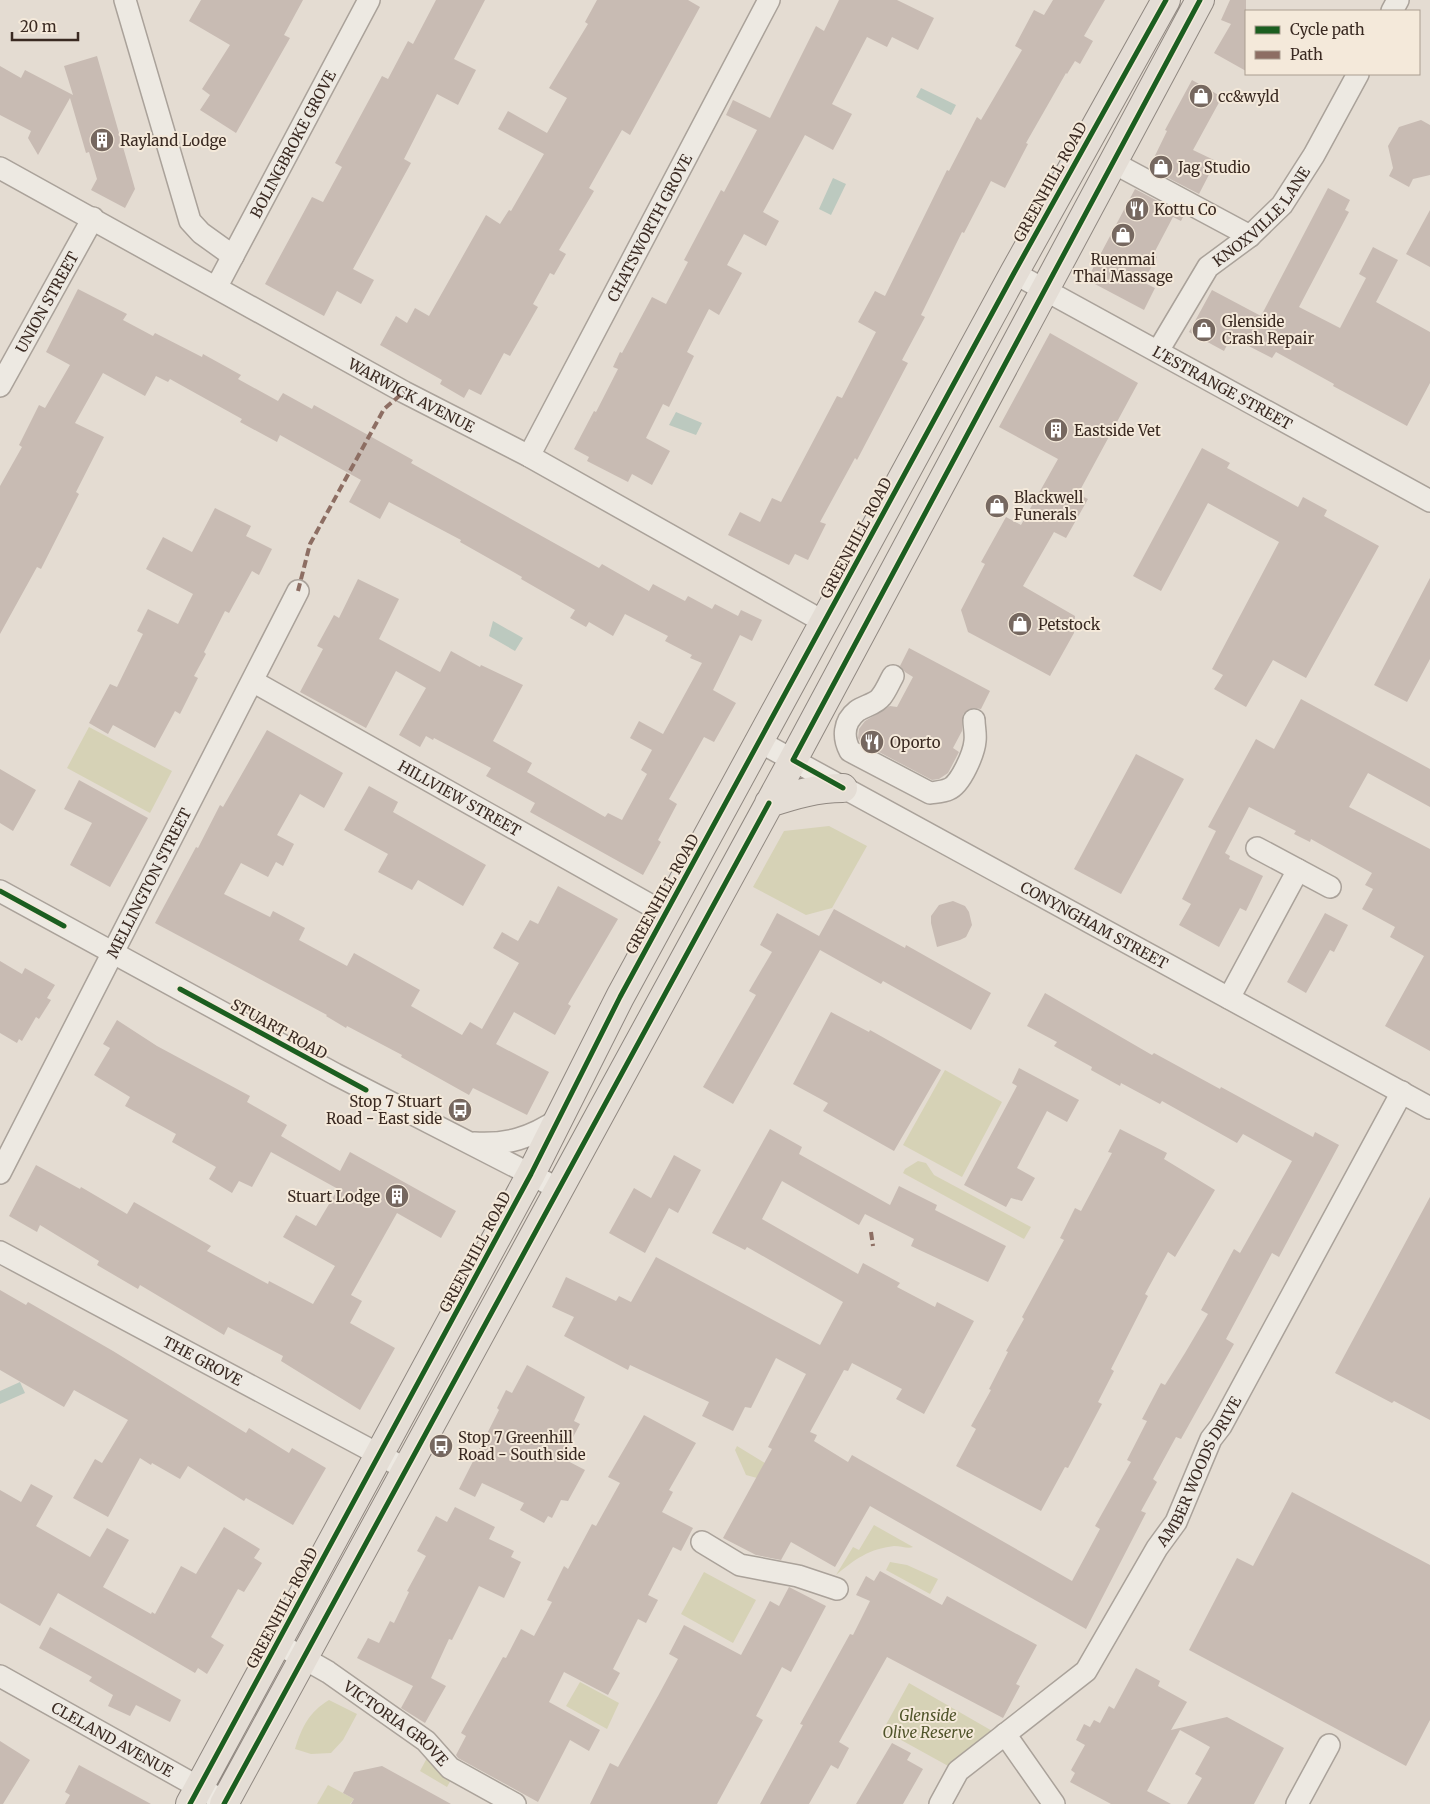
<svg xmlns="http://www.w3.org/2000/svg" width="1430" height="1804" viewBox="0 0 1430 1804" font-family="Merriweather,serif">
<rect width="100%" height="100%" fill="#e4dcd2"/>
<path fill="#d6d2b6" d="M89,727L172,771L150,813L67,768Z
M829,826L867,846L832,908L806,915L753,887L784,831Z
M945,1070L1002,1102L962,1177L903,1145Z
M918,1161L926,1163L934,1175L1031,1227L1024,1239L903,1173L905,1169Z
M737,1446L765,1463L757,1478L746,1475L735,1450Z
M874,1525L913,1547C908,1549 901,1546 894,1546C869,1549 855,1559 836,1575L853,1547L859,1550Z
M890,1562L907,1565L938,1579L930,1594L886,1570Z
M704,1572L756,1600L733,1643L681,1614Z
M580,1682L619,1703L607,1729L566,1706Z
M909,1683L994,1732L950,1767L883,1730Z
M329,1700L357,1714L343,1740L331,1753L311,1754L295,1749C302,1727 309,1712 329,1700Z
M428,1756L452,1778L447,1787L420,1771Z
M328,1785L354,1799L350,1804H317Z"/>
<path fill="#bcc9bf" d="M921,88L956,105L951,115L916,97Z
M833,178L846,184L831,215L819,209Z
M676,412L702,423L696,435L669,425Z
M493,621L523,638L515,651L489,636Z
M20,1382L25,1393L0,1404V1391Z"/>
<path fill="#c8bbb3" d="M201,0H303L284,35L290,38L236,133L200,110L210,95L202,89L230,45L189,21Z
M436,0H485L454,59L476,70L458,105L437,94L404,159L411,163L353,269L374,280L361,304L337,291L324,316L265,284L312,197L323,202L342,167L335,163L382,76L388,79L408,41L413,44Z
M597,0H688L700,7L630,135L622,130L589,188L594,191L559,250L566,254L554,275L550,273L533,304L538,307L510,356L504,353L481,395L469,389L464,398L440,384L442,380L380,345L396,316L407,323L415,308L429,316L486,215L500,224L509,210L511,211L544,154L498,129L508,111L547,133L567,98L549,88L588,24L585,22Z
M839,0H897L934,18L918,50L892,37L887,47L867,37L832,104L852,114L833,150L805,135L763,212L779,221L766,246L744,234L727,265L742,273L719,315L709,309L687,352L694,356L669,407L663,404L646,438L670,451L652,485L632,474L628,482L587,461L589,457L574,449L594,411L596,412L618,369L613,367L620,352L622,353L652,297L666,304L688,262L684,260L721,190L724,192L757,130L726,115L733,100L770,118L816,26L824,31Z
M1053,0H1105L1084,36L1093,41L1080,64L1075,61L1067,74L1066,73L1026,143L1028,144L1005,188L991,181L964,233L962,232L921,315L925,317L902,360L908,363L857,460L855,458L820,522L826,524L808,560L795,554L789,565L728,535L740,512L760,522L772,498L781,502L837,396L842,398L876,332L858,322L875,291L885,296L947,170L949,171L977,117L981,120L1022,50L1015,46L1034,10L1044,15Z
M1230,0H1246V71L1214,53L1231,24L1221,20Z
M97,56L135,189L125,208L91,190L97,179L89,152L86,153L70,98L38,155L28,138L31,131L0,115V66L21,78L25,70L73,95L64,66Z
M1192,80L1222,97L1193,150L1216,161L1199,194L1149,168L1167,131L1165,130Z
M1421,120L1430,125V175L1413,179L1409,187L1389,176L1393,168L1388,146L1399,127Z
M1328,188L1350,200L1345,210L1349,212L1299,307L1340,328L1366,278L1359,274L1373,247L1398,260L1376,302L1430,332V383L1407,426L1333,386L1334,384L1276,352L1272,358L1231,337L1224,351L1189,332L1212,290L1261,316Z
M1135,189L1184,215L1181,221L1173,217L1153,255L1157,257L1143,282L1155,288L1144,310L1093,283L1091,272Z
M1430,210V267L1406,254Z
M78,289L127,314L123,320L153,336L155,333L202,357L203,354L241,375L238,379L278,401L283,393L312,409L314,405L413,460L411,463L599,568L602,564L649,591L653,584L685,601L688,596L712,609L715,604L738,616L741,610L762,620L752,641L740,635L713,690L736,703L714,742L704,737L669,799L677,804L658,840L661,842L643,875L530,812L535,803L486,776L491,768L434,738L433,740L426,736L420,747L399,735L426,688L396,671L366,728L300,692L323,649L317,646L334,615L339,618L358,579L399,599L379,639L440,672L451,651L480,667L481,665L523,685L493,741L532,763L527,772L605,817L608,813L622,820L647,774L641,770L652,750L630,738L639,721L663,734L702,663L690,658L692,655L665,641L668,636L625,614L613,636L589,622L586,627L570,618L575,610L521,579L522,577L460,542L461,540L389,502L380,519L349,502L361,480L280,435L277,442L240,422L242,419L170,379L168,382L156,376L145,396L103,373L75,423L104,437L76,492L79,494L41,569L37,567L0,634V486L22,447L19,445L39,405L45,408L70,365L46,352Z
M1050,333L1138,383L1078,494L1088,499L1066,538L1054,532L1023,586L1075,616L1074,633L1050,676L968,632L961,610L985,564L981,562L1006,517L1021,525L1058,459L999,427Z
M1202,448L1230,463L1227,468L1298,507L1303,497L1327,510L1324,516L1379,546L1306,678L1273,660L1246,707L1214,689L1223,675L1212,669L1279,542L1208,503L1161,591L1133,576Z
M215,508L251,526L246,536L272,549L259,575L252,571L229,613L225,611L204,652L206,654L194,676L198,678L180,714L175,711L155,748L113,725L108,734L89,723L110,684L117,687L143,634L137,631L148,609L178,624L193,594L146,569L163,537L192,552Z
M1430,578V659L1407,702L1374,685Z
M909,648L990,691L981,709L973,708L963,714L962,731L953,748L959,752L948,773L939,779L932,780L860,742L858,738L859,729L865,721L890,706L897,707L913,677L905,672L900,666Z
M1301,699L1430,769V807L1368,773L1349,807L1430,849V1051L1385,1026L1424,956L1390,937L1395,927L1362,909L1373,889L1365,885L1372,873L1311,839L1310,842L1294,834L1296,831L1249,807L1225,853L1230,856L1229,859L1263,876L1246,911L1240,908L1219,947L1179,925L1191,904L1182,899L1216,831L1208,827L1256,739L1274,749Z
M267,730L343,773L324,808L300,794L277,835L294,844L283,866L276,862L268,877L241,863L224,894L270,917L273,911L305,928L299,940L347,966L354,953L420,990L411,1006L462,1035L470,1022L482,1029L519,963L493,948L502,932L518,941L530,920L538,924L558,886L618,919L568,1004L571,1006L555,1035L514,1012L496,1044L549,1072L527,1115L473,1088L469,1095L401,1057L402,1055L347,1026L346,1028L326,1016L327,1015L155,923L196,847L198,848L220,805L223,807Z
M1136,754L1184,779L1121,894L1074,869Z
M0,769L36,790L13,831L0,823Z
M79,780L148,818L110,887L70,865L92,823L64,809Z
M369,786L398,802L393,812L486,865L463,906L418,880L412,890L378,872L388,854L344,830Z
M953,901L965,906L969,912L972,925L966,937L960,940L937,947L931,923V916L939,905Z
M834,909L905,948L906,945L991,993L971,1030L883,981L881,984L820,950L733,1104L703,1087L756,995L749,991L772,952L760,945L777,913L819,936Z
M1325,913L1348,925L1334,952L1330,950L1306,993L1287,982Z
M0,961L22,974L25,968L55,985L47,998L51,1000L39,1019L36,1017L22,1041L19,1039L17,1043L0,1033Z
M1045,993L1152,1055L1154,1053L1220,1089L1221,1087L1313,1137L1315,1132L1339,1145L1279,1257L1272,1253L1226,1339L1234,1344L1181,1439L1176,1437L1153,1479L1157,1482L1141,1511L1146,1513L1086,1629L870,1506L835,1567L791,1542L781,1560L756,1555L723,1538L772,1449L768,1447L806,1374L776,1358L751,1408L745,1407L733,1431L702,1416L709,1402L630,1365L628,1370L564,1336L574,1317L552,1307L566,1277L616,1301L619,1296L631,1302L656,1257L820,1345L843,1302L747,1247L745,1250L712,1233L770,1129L802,1147L799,1154L890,1205L899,1186L937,1205L935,1210L1006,1246L988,1282L911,1246L914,1239L865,1214L859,1225L782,1181L762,1219L858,1274L863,1263L900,1283L897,1287L935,1307L937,1302L974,1321L924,1414L896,1399L902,1389L852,1363L848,1371L844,1370L810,1432L817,1435L814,1441L848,1462L852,1455L1072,1581L1100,1529L1095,1526L1131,1462L1127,1460L1147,1421L1142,1419L1161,1383L1165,1385L1185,1353L1208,1314L1201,1310L1234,1249L1240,1253L1292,1161L1243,1134L1237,1143L1162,1101L1160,1104L1121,1083L1120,1086L1091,1070L1092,1067L1054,1046L1057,1042L1027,1026Z
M831,1012L869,1032L870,1030L941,1070L894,1151L823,1111L828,1103L793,1084Z
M117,1020L157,1046L250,1096L247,1102L287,1125L281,1136L340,1171L350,1152L456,1211L441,1238L397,1213L351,1295L362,1301L350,1323L395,1348L360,1410L281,1361L283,1356L228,1327L224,1335L140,1285L138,1289L97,1265L99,1261L40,1225L37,1232L9,1216L36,1165L80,1189L81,1187L127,1214L134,1202L211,1246L207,1251L268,1284L269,1281L313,1304L335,1266L283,1237L296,1215L316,1226L338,1189L271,1152L252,1187L239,1181L232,1193L209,1179L216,1167L172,1142L176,1134L125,1106L130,1097L94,1075L110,1048L103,1044Z
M1019,1068L1079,1100L1067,1122L1047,1111L1017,1168L1035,1178L1022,1201L1011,1198L1006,1207L964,1185L1017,1086L1012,1083Z
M1120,1129L1167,1153L1164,1159L1215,1190L1175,1257L1168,1252L1145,1294L1148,1296L1111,1369L1114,1371L1098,1402L1102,1404L1068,1468L1065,1467L1041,1511L956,1466L976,1429L971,1426L991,1390L989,1389L1008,1352L1006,1351L1024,1319L1022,1317L1064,1240L1060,1238L1075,1208L1081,1211L1112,1153L1108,1152Z
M674,1155L701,1170L678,1213L669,1208L645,1253L609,1233L634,1188L651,1198Z
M1430,1197V1420L1394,1401L1392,1403L1335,1373Z
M0,1290L26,1305L28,1302L113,1351L246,1433L249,1428L289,1453L292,1448L326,1468L293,1525L246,1498L244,1501L188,1466L180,1479L152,1463L151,1465L140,1458L108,1517L73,1498L95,1459L102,1463L128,1420L74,1390L64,1407L0,1370Z
M527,1365L585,1397L574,1421L580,1424L562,1458L585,1470L568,1501L561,1500L552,1518L548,1516L544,1523L520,1510L524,1503L482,1483L475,1497L459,1489L499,1410L497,1408L506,1390L512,1393Z
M644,1415L696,1443L669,1490L673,1492L662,1512L693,1528L681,1551L673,1547L648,1595L658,1600L646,1623L638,1619L613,1669L620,1673L608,1695L564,1672L549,1702L600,1730L589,1751L570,1740L538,1802L458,1758L456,1755L466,1736L461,1733L503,1657L506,1658L521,1629L534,1636L552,1602L547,1600L564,1566L568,1569L592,1524L596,1526L620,1483L608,1477Z
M31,1484L53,1496L36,1526L90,1557L107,1528L129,1540L103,1587L151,1614L152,1612L155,1614L181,1566L196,1574L224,1527L260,1549L254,1558L262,1563L244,1592L238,1589L211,1637L224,1645L207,1674L198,1668L195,1673L58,1593L40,1626L0,1603V1490L21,1502Z
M1292,1492L1430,1565V1720L1406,1766L1189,1650L1237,1558L1253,1566Z
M455,1507L495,1527L489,1539L514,1551L511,1557L521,1562L504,1598L479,1586L452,1640L449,1639L431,1678L446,1686L425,1723L401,1708L413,1686L357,1658L368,1638L379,1643L390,1621L394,1623L409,1592L407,1591L426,1556L417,1551L436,1516L447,1522Z
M880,1571L942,1605L947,1596L1037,1645L1016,1684L1020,1686L1003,1718L887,1657L839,1742L849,1748L838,1769L831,1765L809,1804H760L803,1725L800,1724L850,1634L853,1635L870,1601L856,1595L866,1576L874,1581Z
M789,1587L826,1606L791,1672L782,1667L756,1716L763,1720L717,1804H590L610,1763L618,1767L658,1696L678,1659L669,1654L684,1625L741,1655L770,1601L779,1606Z
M50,1627L181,1700L170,1722L136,1705L130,1716L108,1706L113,1695L89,1681L92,1677L39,1648Z
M1136,1668L1160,1681L1158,1686L1187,1702L1171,1730L1227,1717L1284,1748L1254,1804H1187L1202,1778L1195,1774L1210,1747L1180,1730L1147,1791L1171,1804H1111L1070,1782L1075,1773L1071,1770L1085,1745L1076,1740L1084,1724L1090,1727L1094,1720L1100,1723L1109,1706L1114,1709Z
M0,1741L30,1760L3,1804H0Z
M892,1743L911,1753L907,1760L923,1769L903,1804H856Z
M79,1765L151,1804H65L70,1795L65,1792Z
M382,1766L402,1777L451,1804H351L354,1799L343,1793L354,1772Z"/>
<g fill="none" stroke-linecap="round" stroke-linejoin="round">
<g stroke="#aaa29a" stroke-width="24">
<g id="minor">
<path d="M125,0L190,221L201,233L233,256"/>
<path d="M1392,11L1398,0"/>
<path d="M1112,162L1250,236"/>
<path id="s1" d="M0,168L404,392L529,456L824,622"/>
<path id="s2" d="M1014,273L1430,501"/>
<path id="s3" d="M217,286L369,0"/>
<path id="s4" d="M1158,351L1208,267L1250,236L1282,205L1314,155L1358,74"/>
<path id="s5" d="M0,386L93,218"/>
<path id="s6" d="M529,456L769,0"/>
<path d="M893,676C889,683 886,691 881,697C876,704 864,706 857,711C843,722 843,738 850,751L930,793C936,792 943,792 949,789C961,784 974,753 975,741C976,734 974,727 974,720"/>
<path id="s7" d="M254,682L666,914"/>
<path id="s8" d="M760,742L1430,1108"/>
<path d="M1257,848L1330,887"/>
<path d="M0,891L335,1074L559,1189"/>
<path d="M1229,998L1298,870"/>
<path d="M474,1143C507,1145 531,1138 559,1119"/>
<path id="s9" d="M0,1173L298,591"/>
<path id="s10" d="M0,1252L406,1469"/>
<path d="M702,1542L740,1565L798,1576L837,1589"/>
<path id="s11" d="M277,1643L328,1672L426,1741L450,1768L515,1804"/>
<path id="s12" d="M0,1676L225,1802"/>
<path d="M1005,1734L1054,1804"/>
<path id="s13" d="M940,1804L958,1771L1086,1671L1157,1548L1176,1522L1211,1439L1221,1426L1402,1092"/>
<path d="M1297,1804L1329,1745"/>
</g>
</g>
<g stroke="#908881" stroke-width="30">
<path id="major" d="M769,803C793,795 817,788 843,788
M190,1804L531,1174L620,997L1014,273L1166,0
M224,1804L793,760L1200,0"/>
</g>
<use href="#minor" stroke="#ede9e2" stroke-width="21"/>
<use href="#major" stroke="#e4ddd5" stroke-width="28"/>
<path stroke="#8d6e63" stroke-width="4" stroke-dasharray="8 4" stroke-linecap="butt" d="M298,591L310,544L384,409L404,392
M871,1232L873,1246"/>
<g stroke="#f4e9da" stroke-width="8">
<path id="cycleway" d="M843,788L793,760L1200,0
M0,891L64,926
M180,989L366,1090
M190,1804L531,1174L620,997L1014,273L1166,0
M224,1804L769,803"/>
</g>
<use href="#cycleway" stroke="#1b5e20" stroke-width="5"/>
</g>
<defs>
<g id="shop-disc" transform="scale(1.25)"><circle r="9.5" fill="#766860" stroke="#f4e9da"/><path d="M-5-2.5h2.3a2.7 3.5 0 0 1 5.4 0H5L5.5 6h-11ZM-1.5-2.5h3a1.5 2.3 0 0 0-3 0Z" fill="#fff"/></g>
<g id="building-disc" transform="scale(1.25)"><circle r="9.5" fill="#766860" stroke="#f4e9da"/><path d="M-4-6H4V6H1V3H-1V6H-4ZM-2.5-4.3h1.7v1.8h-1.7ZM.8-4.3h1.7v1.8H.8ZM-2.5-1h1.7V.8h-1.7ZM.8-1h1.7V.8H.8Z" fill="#fff"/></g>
<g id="restaurant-disc" transform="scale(1.25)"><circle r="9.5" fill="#766860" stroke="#f4e9da"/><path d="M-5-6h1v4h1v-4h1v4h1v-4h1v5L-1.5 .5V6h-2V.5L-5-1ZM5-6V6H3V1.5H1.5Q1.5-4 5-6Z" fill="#fff"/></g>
<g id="bus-disc" transform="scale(1.25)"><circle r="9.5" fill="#766860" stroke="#f4e9da"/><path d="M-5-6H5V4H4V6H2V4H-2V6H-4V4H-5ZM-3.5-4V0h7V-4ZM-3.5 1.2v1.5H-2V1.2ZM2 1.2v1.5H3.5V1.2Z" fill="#fff"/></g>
</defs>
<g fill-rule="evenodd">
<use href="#shop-disc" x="1201" y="96"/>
<use href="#building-disc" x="102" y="140"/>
<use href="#shop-disc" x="1161" y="167"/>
<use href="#restaurant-disc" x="1137" y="209"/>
<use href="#shop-disc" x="1123" y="235"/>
<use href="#shop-disc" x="1204" y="330"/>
<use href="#building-disc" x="1056" y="430"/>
<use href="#shop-disc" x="997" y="506"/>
<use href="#shop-disc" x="1020" y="624"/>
<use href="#restaurant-disc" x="872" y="742"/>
<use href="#bus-disc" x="460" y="1110"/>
<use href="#building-disc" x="397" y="1196"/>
<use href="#bus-disc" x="441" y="1446"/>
</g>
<g text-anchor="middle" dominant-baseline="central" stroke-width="4" stroke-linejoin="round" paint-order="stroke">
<g font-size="15" fill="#3a2a22" stroke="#f4e9da" text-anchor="start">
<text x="1218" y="96">cc&amp;wyld</text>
<text x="120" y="140">Rayland Lodge</text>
<text x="1178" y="167">Jag Studio</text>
<text x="1154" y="209">Kottu Co</text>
<text x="1123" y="259" text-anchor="middle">Ruenmai<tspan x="1123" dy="17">Thai Massage</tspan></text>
<text x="1222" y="321">Glenside<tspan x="1222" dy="17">Crash Repair</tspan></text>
<text x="1074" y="430">Eastside Vet</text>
<text x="1014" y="497">Blackwell<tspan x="1014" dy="17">Funerals</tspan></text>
<text x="1038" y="624">Petstock</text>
<text x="890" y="742">Oporto</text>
<text x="442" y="1101" text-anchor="end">Stop 7 Stuart<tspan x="442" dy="17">Road - East side</tspan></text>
<text x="380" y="1196" text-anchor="end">Stuart Lodge</text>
<text x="458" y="1437">Stop 7 Greenhill<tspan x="458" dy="17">Road - South side</tspan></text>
</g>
<g font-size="15" fill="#3a2a22" stroke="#f4e9da">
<text stroke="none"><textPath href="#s3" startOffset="161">BOLINGBROKE GROVE</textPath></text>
<text transform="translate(1050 182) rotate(-61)">GREENHILL ROAD</text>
<text stroke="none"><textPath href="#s4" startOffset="172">KNOXVILLE LANE</textPath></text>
<text stroke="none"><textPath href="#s6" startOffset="258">CHATSWORTH GROVE</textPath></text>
<text stroke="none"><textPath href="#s5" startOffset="96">UNION STREET</textPath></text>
<text stroke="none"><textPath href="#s2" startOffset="238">L'ESTRANGE STREET</textPath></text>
<text stroke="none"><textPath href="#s1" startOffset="470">WARWICK AVENUE</textPath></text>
<text transform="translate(856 538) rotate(-62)">GREENHILL ROAD</text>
<text stroke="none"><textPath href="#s7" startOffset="236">HILLVIEW STREET</textPath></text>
<text stroke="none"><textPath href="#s9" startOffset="326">MELLINGTON STREET</textPath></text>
<text transform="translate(662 894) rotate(-61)">GREENHILL ROAD</text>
<text stroke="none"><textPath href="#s8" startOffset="381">CONYNGHAM STREET</textPath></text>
<text transform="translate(279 1029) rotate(29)">STUART ROAD</text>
<text transform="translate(475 1252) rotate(-62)">GREENHILL ROAD</text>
<text stroke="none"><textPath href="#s10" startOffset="230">THE GROVE</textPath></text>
<text stroke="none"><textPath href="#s13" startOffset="430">AMBER WOODS DRIVE</textPath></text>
<text transform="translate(282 1608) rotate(-62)">GREENHILL ROAD</text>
<text stroke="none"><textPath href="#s11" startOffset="144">VICTORIA GROVE</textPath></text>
<text stroke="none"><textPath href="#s12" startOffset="129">CLELAND AVENUE</textPath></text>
</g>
<g font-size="15" font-style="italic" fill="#50542a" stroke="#f4e9da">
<text x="928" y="1715">Glenside<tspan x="928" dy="17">Olive Reserve</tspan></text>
</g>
</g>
<rect x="1245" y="10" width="175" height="65" fill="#f4e9da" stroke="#aa9d90"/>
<rect x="1255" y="26" width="25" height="8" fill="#1b5e20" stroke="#aa9d90"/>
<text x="1290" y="35" font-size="15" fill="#3a2a22">Cycle path</text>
<rect x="1255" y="51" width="25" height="8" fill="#8d6e63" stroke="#aa9d90"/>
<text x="1290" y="60" font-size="15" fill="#3a2a22">Path</text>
<path d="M12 32v8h66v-8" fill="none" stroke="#3a2a22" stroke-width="2.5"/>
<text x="20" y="32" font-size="15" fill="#3a2a22" stroke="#f4e9da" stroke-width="4" paint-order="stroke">20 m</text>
</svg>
